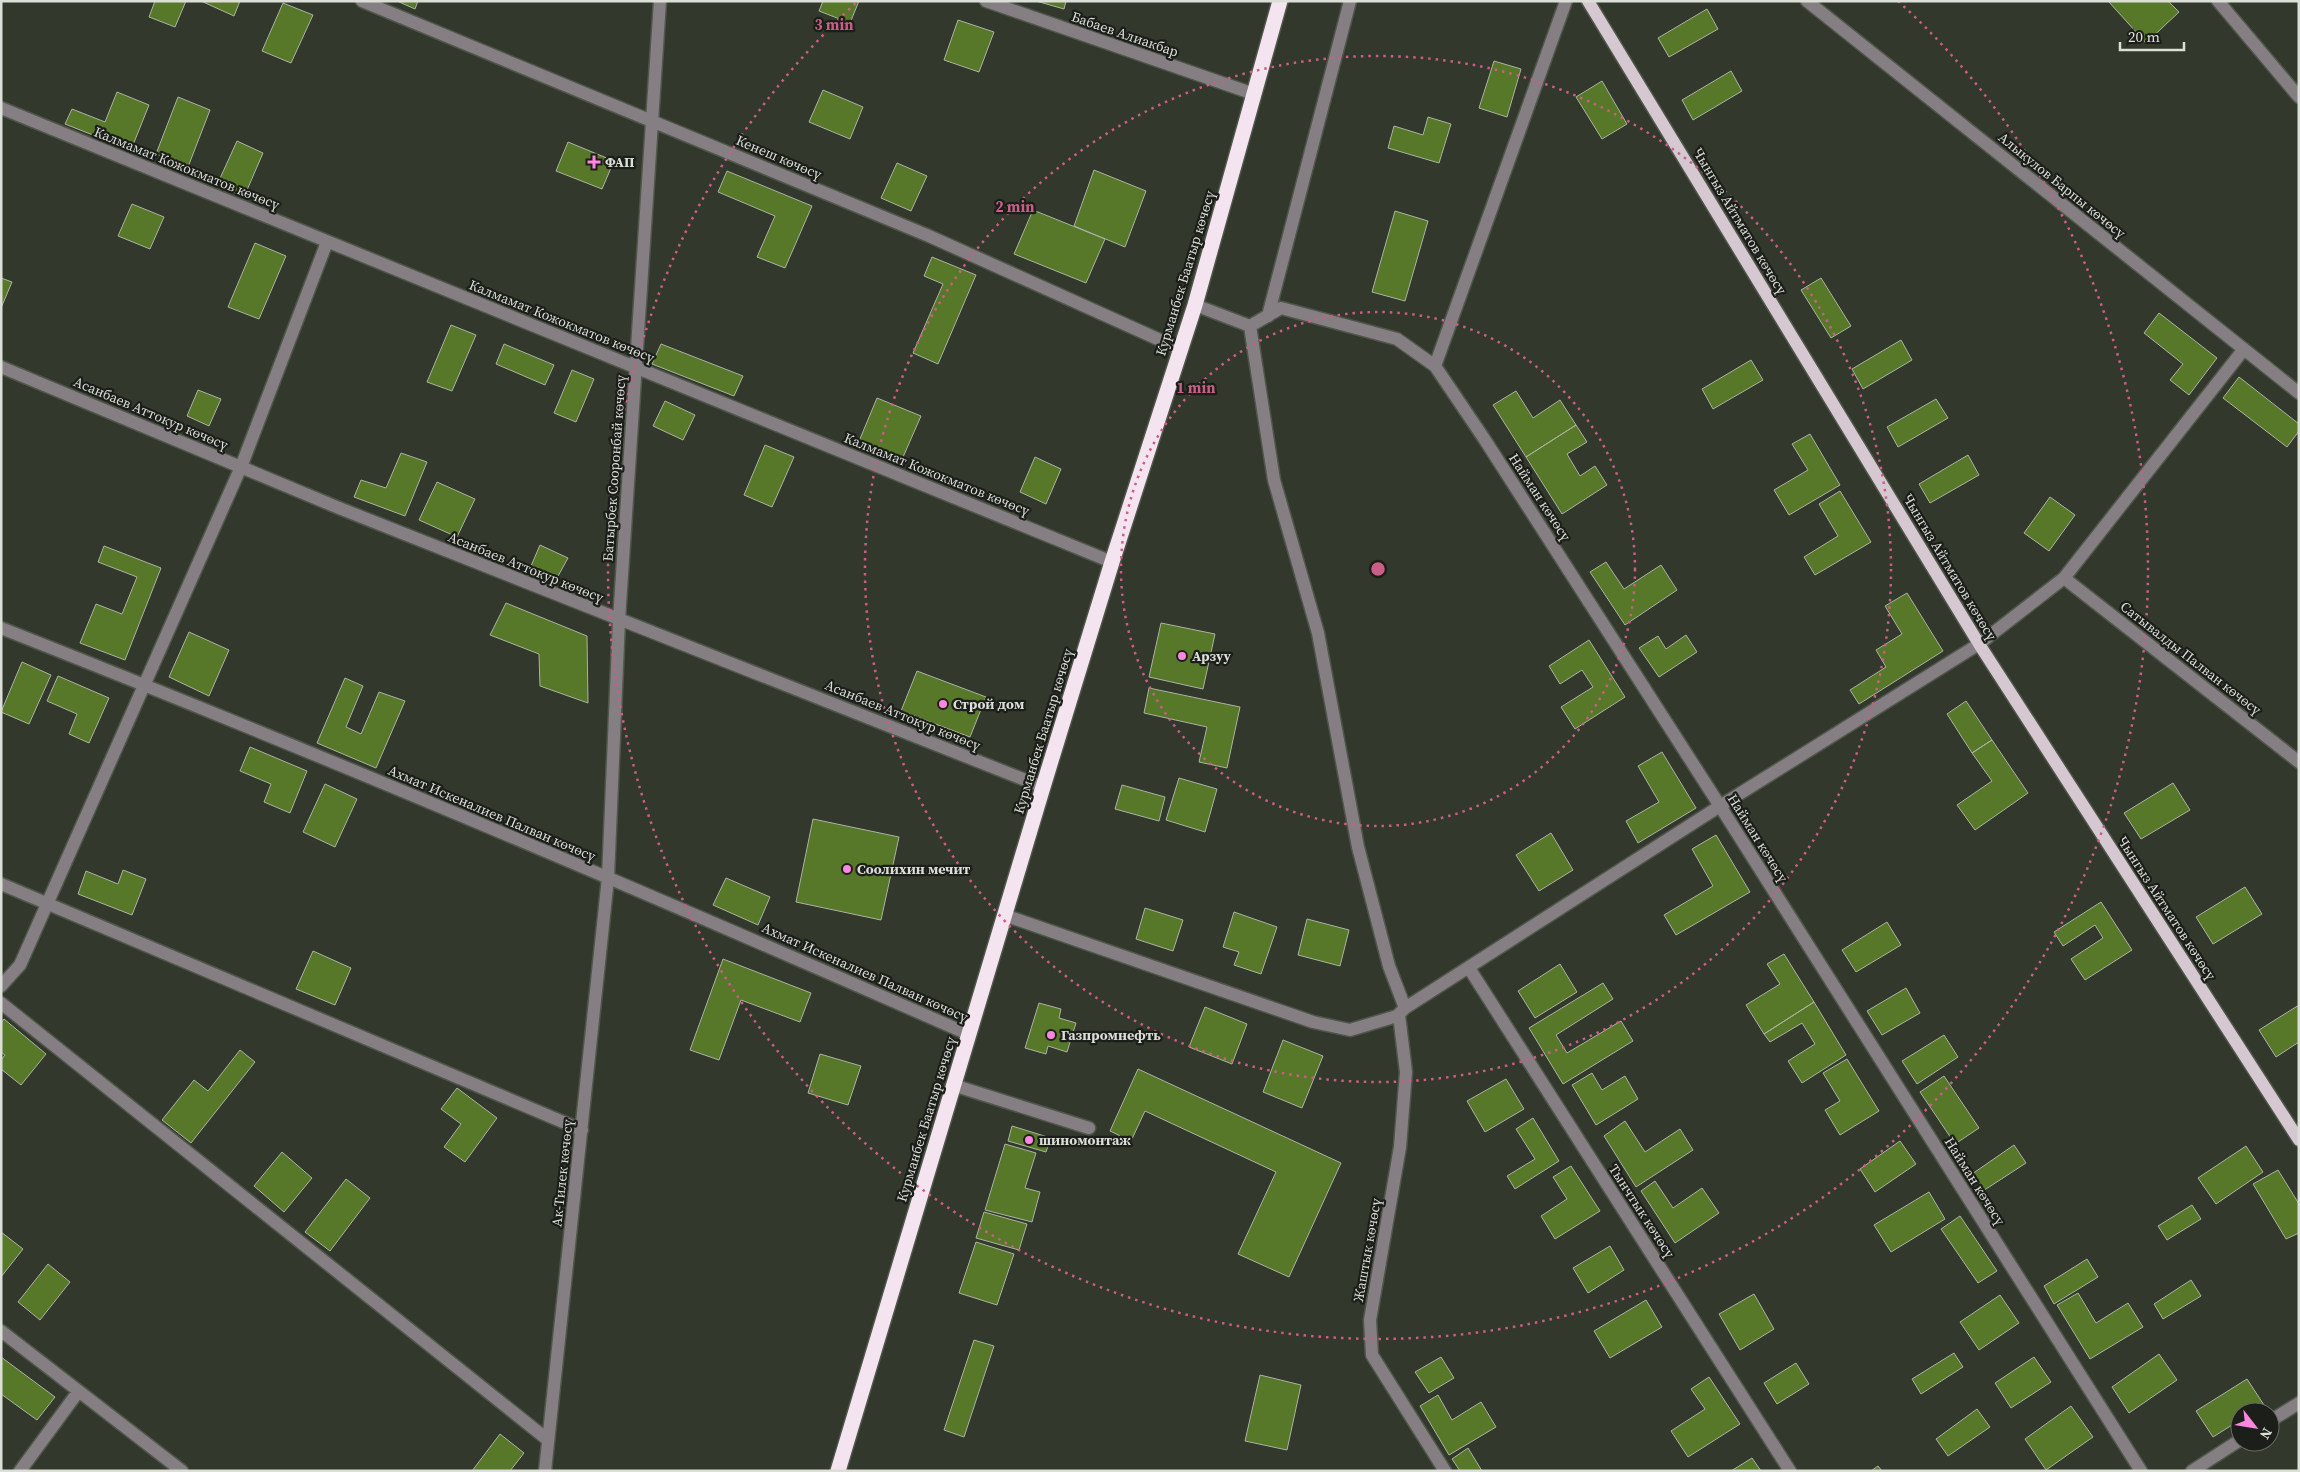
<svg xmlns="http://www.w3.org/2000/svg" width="2300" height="1472" viewBox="0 0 2300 1472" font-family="'Source Serif 4',serif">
<rect width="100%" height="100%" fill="#32382c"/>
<path fill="#577729" stroke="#acb3a4" d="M155,1H186L175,27L149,17Z
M201,1H240L234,16Z
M397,1H418L415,9Z
M823,1H859L850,23L819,11Z
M1036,1H1066L1064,9Z
M2108,1H2168L2179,12L2146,43Z
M283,3L313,15L291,63L262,51Z
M1707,9L1718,29L1669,57L1658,38Z
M958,20L994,32L979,72L944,60Z
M1494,61L1521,69L1507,117L1479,108Z
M1731,71L1742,91L1693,120L1682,100Z
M1602,81L1627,124L1602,139L1576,97Z
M823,90L863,107L850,139L809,122Z
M117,92L149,105L131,150L65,124L72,109L105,122Z
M178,97L210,110L188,167L156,154Z
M1428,117L1451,124L1439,163L1388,148L1394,126L1423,135Z
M237,141L263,153L244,197L217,185Z
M568,142L614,161L602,189L556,171Z
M897,163L927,176L911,211L881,198Z
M1094,170L1146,191L1125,247L1074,226Z
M727,171L812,206L785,268L757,257L775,216L718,192Z
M132,204L164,217L150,249L118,236Z
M1033,210L1105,239L1086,283L1014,254Z
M1395,211L1428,221L1405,301L1372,292Z
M255,243L286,256L259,319L228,307Z
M932,257L976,275L938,364L913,353L943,284L924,276Z
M1,278L12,282L1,308Z
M1821,278L1851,326L1831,338L1801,290Z
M2159,313L2217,358L2189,395L2170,380L2183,364L2144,333Z
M451,325L476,335L452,391L427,382Z
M1901,340L1912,360L1863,389L1852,369Z
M504,344L554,365L545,385L496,364Z
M661,344L743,376L734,396L652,364Z
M1751,360L1763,380L1713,409L1702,389Z
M572,370L594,379L576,422L554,413Z
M2239,377L2299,424V431L2287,447L2223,398Z
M198,390L221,399L209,426L187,416Z
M1516,391L1533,418L1560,400L1576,425L1526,457L1493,405Z
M877,398L921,416L900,464L857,446Z
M1936,399L1948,418L1898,447L1887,427Z
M665,401L695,415L683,440L653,426Z
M1576,425L1587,442L1567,454L1580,476L1595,466L1607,485L1562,514L1526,457Z
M1810,434L1840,485L1789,515L1774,490L1808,470L1792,444Z
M765,445L794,457L772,507L744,495Z
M401,453L427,462L405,516L354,497L361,480L386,488Z
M1968,455L1979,475L1930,503L1919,484Z
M1035,457L1061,469L1046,504L1020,492Z
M437,482L475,499L457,537L419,520Z
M1840,491L1871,542L1815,575L1804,557L1838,536L1819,504Z
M2050,497L2075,515L2049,551L2024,533Z
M540,545L568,558L557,578L531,566Z
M104,546L161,568L125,660L80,643L96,604L122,614L137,577L98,562Z
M1606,562L1624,589L1661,565L1677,590L1625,625L1590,572Z
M1907,593L1943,651L1859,704L1850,690L1886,667L1876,650L1902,634L1885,606Z
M506,603L587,636L588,703L540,686L539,654L490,635Z
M1161,623L1215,634L1203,689L1149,677Z
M189,632L229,650L209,696L169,677Z
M1686,635L1697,652L1659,677L1639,648L1658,636L1666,649Z
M1589,640L1625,697L1575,729L1561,707L1593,687L1582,670L1560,684L1549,666Z
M22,662L51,675L29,724L1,712Z
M917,671L986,697L970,737L901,711Z
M58,676L109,698L89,743L69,734L77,714L47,701Z
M345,678L363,686L346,727L361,734L379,692L405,701L376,768L317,743Z
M1149,688L1240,707L1227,768L1199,762L1207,727L1144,713Z
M1966,701L1992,740L1972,753L1947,714Z
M1992,740L2028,793L1975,830L1957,805L1992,781L1972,753Z
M250,747L307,771L290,813L264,802L271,784L240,771Z
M1662,752L1696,808L1638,843L1626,821L1659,802L1638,766Z
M1179,778L1217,789L1205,832L1166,820Z
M2173,783L2190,810L2141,839L2124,813Z
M325,784L357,799L335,847L303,832Z
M1122,785L1165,797L1159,821L1115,809Z
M813,819L899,837L881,920L796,902Z
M1551,833L1573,870L1539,891L1516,855Z
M1716,835L1750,892L1676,935L1664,915L1713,886L1692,849Z
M123,870L146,879L132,915L78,894L86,871L118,884Z
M726,878L770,897L758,925L713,905Z
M2245,887L2262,914L2213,944L2196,917Z
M2101,902L2132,950L2085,980L2071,959L2103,938L2095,925L2063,946L2054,932Z
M1145,908L1183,920L1173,951L1136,939Z
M1234,912L1277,927L1261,974L1234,965L1239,952L1223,947Z
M1307,919L1349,930L1340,966L1298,955Z
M1887,922L1901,945L1856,972L1842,950Z
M313,951L351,968L335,1005L296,989Z
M1784,954L1814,1002L1764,1034L1746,1005L1780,984L1767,964Z
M723,959L811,993L800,1022L741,1000L719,1060L690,1050Z
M1560,964L1577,992L1535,1018L1518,991Z
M1603,983L1613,999L1556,1035L1567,1053L1621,1021L1633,1041L1563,1084L1529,1028Z
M1906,988L1920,1013L1882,1035L1867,1011Z
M1814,1002L1846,1055L1802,1083L1788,1061L1815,1044L1802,1023L1770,1042L1764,1034Z
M1039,1003L1061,1009L1059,1018L1076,1023L1067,1052L1048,1046L1046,1054L1025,1048Z
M2299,1005V1042L2276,1057L2259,1030Z
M1205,1007L1247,1024L1232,1064L1189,1047Z
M4,1019L46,1054L21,1085L1,1069V1060L5,1055L1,1052V1023Z
M1944,1035L1958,1057L1917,1084L1902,1061Z
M1283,1040L1323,1056L1302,1108L1263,1092Z
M240,1050L255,1062L191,1143L162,1120L194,1080L208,1091Z
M820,1054L861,1066L848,1105L808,1093Z
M1847,1059L1879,1111L1840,1135L1825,1110L1840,1101L1823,1073Z
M1138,1069L1341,1163L1289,1277L1238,1254L1276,1172L1145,1111L1131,1141L1110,1131Z
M1592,1073L1602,1090L1625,1076L1638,1099L1596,1125L1572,1085Z
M1944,1076L1979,1128L1955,1144L1920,1092Z
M1506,1079L1524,1109L1485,1132L1467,1101Z
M457,1088L497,1118L465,1162L444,1147L461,1124L441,1109Z
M1533,1118L1559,1161L1515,1189L1507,1176L1535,1159L1516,1129Z
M1625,1121L1645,1152L1680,1129L1693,1150L1636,1187L1604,1136Z
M1012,1126L1051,1138L1046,1152L1008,1141Z
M1900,1141L1916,1164L1875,1192L1860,1169Z
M1005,1144L1036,1153L1025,1188L1040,1192L1032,1222L985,1210Z
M2014,1145L2026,1163L1983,1191L1972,1174Z
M2246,1146L2263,1172L2216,1204L2198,1178Z
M282,1152L312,1178L284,1212L254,1186Z
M1571,1166L1600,1211L1555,1239L1541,1216L1567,1199L1553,1177Z
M2278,1170L2299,1204V1233L2286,1239L2253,1184Z
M346,1179L370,1198L330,1251L305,1232Z
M1655,1181L1673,1208L1702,1188L1719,1213L1675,1243L1641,1191Z
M1929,1192L1945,1219L1891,1252L1874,1225Z
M2192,1205L2201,1219L2167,1240L2158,1226Z
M984,1212L1027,1224L1019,1250L976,1238Z
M1960,1216L1997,1271L1978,1283L1941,1229Z
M1,1232L23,1249L1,1277Z
M976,1242L1014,1254L997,1305L959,1293Z
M1610,1246L1624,1270L1588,1293L1573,1268Z
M2087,1259L2098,1277L2054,1304L2044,1286Z
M48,1264L70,1282L40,1320L18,1302Z
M2191,1280L2201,1296L2163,1319L2154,1304Z
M2078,1293L2096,1323L2128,1303L2143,1327L2090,1359L2057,1305Z
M1754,1294L1774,1329L1740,1350L1719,1314Z
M2000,1295L2019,1323L1979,1350L1960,1322Z
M1646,1300L1662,1327L1610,1358L1594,1331Z
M974,1340L994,1346L964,1437L944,1430Z
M1954,1353L1963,1367L1921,1394L1912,1379Z
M2159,1354L2177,1380L2129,1413L2112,1387Z
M1,1357L55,1397L37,1420L1,1394Z
M1441,1357L1454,1378L1429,1393L1415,1372Z
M2034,1357L2051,1382L2011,1408L1995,1383Z
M1796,1363L1809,1384L1777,1404L1764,1383Z
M1260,1375L1301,1385L1287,1450L1245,1441Z
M1709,1377L1740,1424L1688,1457L1671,1431L1705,1409L1691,1389Z
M2247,1379L2264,1405L2253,1412H2240V1420L2213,1437L2196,1411Z
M1438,1395L1452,1420L1481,1402L1496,1427L1449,1455L1420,1406Z
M2071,1406L2093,1437L2046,1470L2025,1439Z
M1977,1409L1990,1427L1948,1456L1936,1439Z
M500,1434L524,1453L510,1471H472Z
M1468,1448L1482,1471H1460L1452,1459Z
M1752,1458L1761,1471H1731Z
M1878,1466L1882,1471H1871Z"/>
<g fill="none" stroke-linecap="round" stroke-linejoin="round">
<g stroke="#50564b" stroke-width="15">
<path id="minor" d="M362,1L929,236L1180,349
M986,1L1254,94
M1807,1L2299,393
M2218,1L2299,97
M1,108L1112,562
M1195,305L1250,326L1281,308L1397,339L1435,366L1485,440L1720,806L2141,1471
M1268,316L1350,1
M1250,326L1274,480L1318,633L1358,847L1389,966L1405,1008
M1435,366L1566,1
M1,367L339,508L1043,787
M2064,578L2299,762
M1,628C326,756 648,893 968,1034
M1,884L582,1130
M1004,915L1313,1022L1350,1030L1397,1016L1405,1008L1720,806L1979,644L2064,578L2244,349
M1469,968L1790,1471
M1,986L20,965L241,467L327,242
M1,1003L548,1440
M1399,1015L1406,1072L1400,1147L1370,1320L1372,1355L1445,1471
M953,1085L1089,1128
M1,1331L182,1471
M2270,1421L2299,1403
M20,1471L78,1392
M545,1471L608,878L619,620L660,1
M2192,1471L2240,1440"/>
</g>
<g stroke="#50564b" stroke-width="15">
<path id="major" d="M1588,1L1979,644L2299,1140"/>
</g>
<g stroke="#50564b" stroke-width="18">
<path id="highway" d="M838,1471L1043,787L1112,562L1195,305L1280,1"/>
</g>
<use href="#minor" stroke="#857f83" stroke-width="12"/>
<use href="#major" stroke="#d5c8d1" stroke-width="12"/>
<use href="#highway" stroke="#f4e4ef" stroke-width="15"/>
</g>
<g fill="none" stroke="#cb5e86" stroke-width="2.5" stroke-dasharray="2.5 5">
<circle cx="1378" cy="569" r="257"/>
<circle cx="1378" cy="569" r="513"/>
<path d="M1898 1A770 770 0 1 1 858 1"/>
</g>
<g fill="#fd86e1" stroke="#1c1e19" stroke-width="2">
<path d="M591.5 154.5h5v5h5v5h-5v5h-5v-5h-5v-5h5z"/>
<circle cx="1182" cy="656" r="5"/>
<circle cx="943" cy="704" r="5"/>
<circle cx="847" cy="869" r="5"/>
<circle cx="1051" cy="1035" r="5"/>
<circle cx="1029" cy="1140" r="5"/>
</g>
<g text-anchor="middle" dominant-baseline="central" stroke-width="4.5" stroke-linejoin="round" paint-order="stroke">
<g font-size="14" fill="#dbdfd7" stroke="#1c1e19">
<text transform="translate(1125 34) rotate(19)">Бабаев Алиакбар</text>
<text transform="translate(779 157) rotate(23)">Кенеш көчөсү</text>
<text transform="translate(187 168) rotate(22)">Калмамат Кожокматов көчөсү</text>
<text transform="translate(2062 185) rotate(39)">Алыкулов Барпы көчөсү</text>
<text transform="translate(1740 221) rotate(59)">Чынгыз Айтматов көчөсү</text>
<text transform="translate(1185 273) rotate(-73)">Курманбек Баатыр көчөсү</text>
<text transform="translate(562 321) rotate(22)">Калмамат Кожокматов көчөсү</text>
<text transform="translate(151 413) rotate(23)">Асанбаев Аттокур көчөсү</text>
<text transform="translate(614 468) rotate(-86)">Батырбек Сооронбай көчөсү</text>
<text transform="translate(937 474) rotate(22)">Калмамат Кожокматов көчөсү</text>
<text transform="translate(1540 497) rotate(57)">Найман көчөсү</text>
<text transform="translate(526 567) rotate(22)">Асанбаев Аттокур көчөсү</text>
<text transform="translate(1950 567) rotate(59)">Чынгыз Айтматов көчөсү</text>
<text transform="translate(2191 658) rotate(38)">Сатывалды Палван көчөсү</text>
<text transform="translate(903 715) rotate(22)">Асанбаев Аттокур көчөсү</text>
<text transform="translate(1043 731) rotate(-73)">Курманбек Баатыр көчөсү</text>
<text transform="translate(492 813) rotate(23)">Ахмат Искеналиев Палван көчөсү</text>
<text transform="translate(1758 838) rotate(58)">Найман көчөсү</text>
<text transform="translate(2167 908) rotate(57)">Чынгыз Айтматов көчөсү</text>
<text transform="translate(865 972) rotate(24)">Ахмат Искеналиев Палван көчөсү</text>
<text transform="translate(926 1119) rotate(-73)">Курманбек Баатыр көчөсү</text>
<text transform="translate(562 1173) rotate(-84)">Ак-Тилек көчөсү</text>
<text transform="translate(1975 1181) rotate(58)">Найман көчөсү</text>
<text transform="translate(1642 1211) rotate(57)">Тынчтык көчөсү</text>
<text transform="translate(1367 1250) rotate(-80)">Жаштык көчөсү</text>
</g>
<g font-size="14" font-weight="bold" fill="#dbdfd7" stroke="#1c1e19" text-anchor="start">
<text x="605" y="162">ФАП</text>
<text x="1192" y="656">Арзуу</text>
<text x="953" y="704">Строй дом</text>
<text x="857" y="869">Соолихин мечит</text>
<text x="1061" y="1035">Газпромнефть</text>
<text x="1039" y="1140">шиномонтаж</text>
</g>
</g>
<circle cx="1378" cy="569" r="8" fill="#cb5e86" stroke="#1c1e19" stroke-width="2.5"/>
<g font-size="15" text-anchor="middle" font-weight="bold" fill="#cb5e86" stroke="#1c1e19" stroke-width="4.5" stroke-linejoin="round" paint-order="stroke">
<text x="834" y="30">3 min</text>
<text x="1015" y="212">2 min</text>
<text x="1196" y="393">1 min</text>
</g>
<rect width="2300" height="1472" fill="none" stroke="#dbdfd7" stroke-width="5"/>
<g transform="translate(2255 1427) rotate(121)"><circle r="24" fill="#1c1e19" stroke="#686b65"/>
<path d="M0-4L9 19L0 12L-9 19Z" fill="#fd86e1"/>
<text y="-8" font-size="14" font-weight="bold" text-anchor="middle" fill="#dbdfd7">N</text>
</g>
<path d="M2120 42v8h64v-8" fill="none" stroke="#dbdfd7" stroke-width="2.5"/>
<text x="2128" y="42" font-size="15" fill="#dbdfd7" stroke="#1c1e19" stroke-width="4" paint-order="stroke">20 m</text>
</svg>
